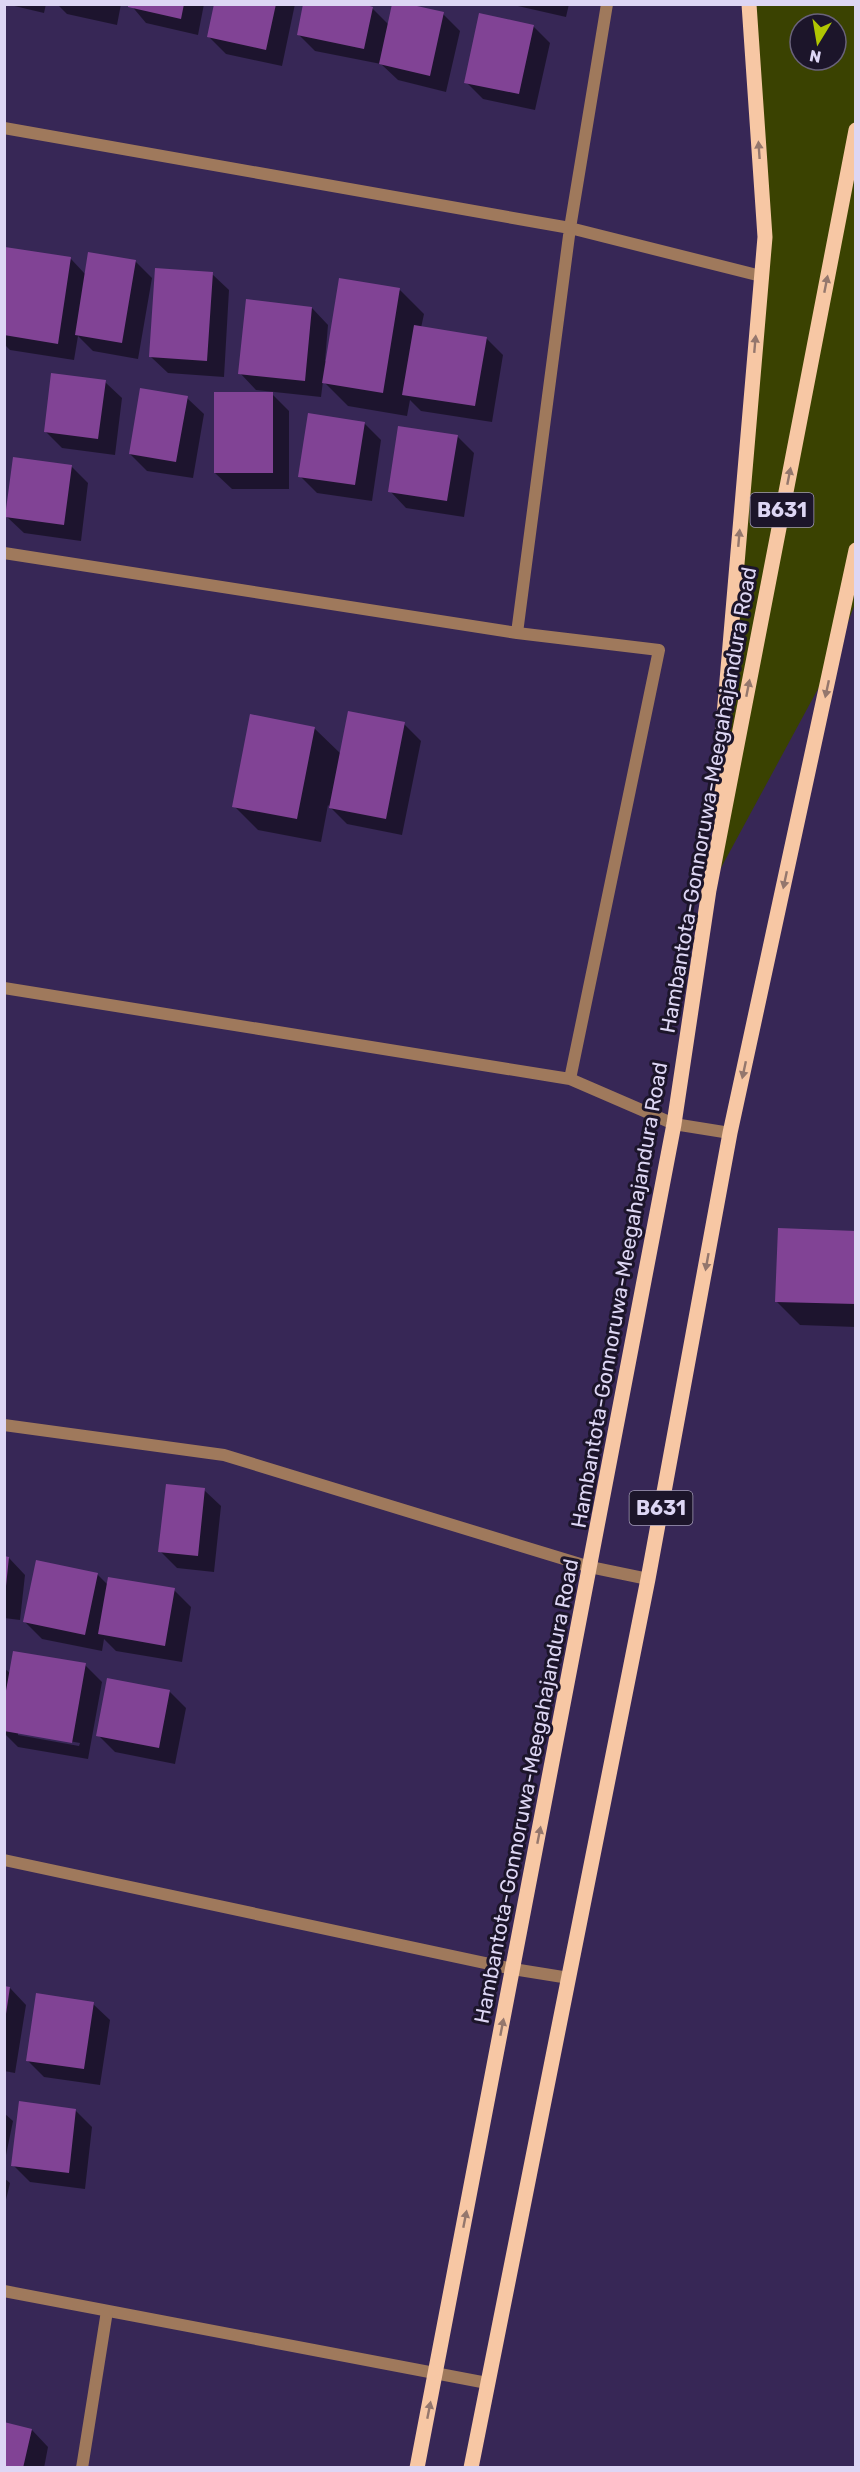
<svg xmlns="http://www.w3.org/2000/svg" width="860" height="2472" viewBox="0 0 860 2472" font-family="Rubik,sans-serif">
<rect width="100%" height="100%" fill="#372756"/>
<path fill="#3a4201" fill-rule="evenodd" d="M749,5H855V604L832,663L709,890L765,237ZM800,24H836V60H800Z"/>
<path fill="#0007" fill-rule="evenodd" d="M6,4H46L44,13Z
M57,4H121L117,25L67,14Z
M130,4H204L198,35L146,23Z
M216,4H295L282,66L226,54L209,37Z
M509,4H569L566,17Z
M372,8L389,25L443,14L460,31L446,92L398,80L381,64L315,51L298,34Z
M533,26L550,43L535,110L483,99L466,82Z
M4,251L71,259L86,275L135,261L152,278L138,359L93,351L78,336L74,360L10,350L4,344Z
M212,274L229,290L224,377L168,373L151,357Z
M400,290L424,314L421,328L486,338L503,355L492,422L421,411L410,400L407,416L348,406L323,381L321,397L256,390L240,373L312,308L328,325L325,361L327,362Z
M105,382L122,398L115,455L62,448L45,431Z
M270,392L289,411V489H232L215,473Z
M187,398L204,414L193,478L147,471L130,454Z
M364,423L381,440L372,501L317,493L300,476Z
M457,436L474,453L464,517L406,508L390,491Z
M71,466L88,483L81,541L24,533L7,517Z
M404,724L421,741L402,835L347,824L328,805L321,842L258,830L234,806L314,728L341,754Z
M856,1233V1327L800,1325L776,1301Z
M204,1490L221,1506L214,1572L177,1568L160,1551Z
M4,1558H9L25,1575L20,1620L4,1618Z
M97,1574L108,1585L174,1590L191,1607L182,1662L116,1651L104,1639L102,1651L42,1639L25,1622Z
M85,1665L102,1682L88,1759L18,1747L4,1733V1668L11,1674ZM18,1732L80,1743L79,1746L18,1735Z
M169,1691L186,1708L175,1764L115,1752L98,1735Z
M4,1987L10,1988L26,2005L15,2073L4,2071Z
M93,2004L110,2020L100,2085L44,2077L27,2060Z
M75,2110L92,2127L85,2189L30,2182L13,2165Z
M4,2113L13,2121L4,2165Z
M4,2178L10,2183L4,2208Z
M32,2430L48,2447L44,2468H4Z"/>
<path fill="#814395" d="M128,4H184L181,19L128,7Z
M214,4H276L266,50L207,37Z
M303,4H363L373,7L364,49L297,35Z
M392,4H408L444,12L430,76L379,64Z
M479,13L534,25L519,94L464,83Z
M5,247L71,257L58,344L4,335Z
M88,252L136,260L122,343L75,335Z
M155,268L213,272L207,361L149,357Z
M339,278L400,288L383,393L322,383Z
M246,299L312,307L305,381L238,374Z
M414,325L487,337L475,406L402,395Z
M51,373L106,380L98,439L44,432Z
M140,388L188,396L176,462L129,454Z
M214,392H273V473H214Z
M308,413L365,422L355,485L298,477Z
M398,426L458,435L447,501L388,492Z
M13,457L72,465L64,525L5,517Z
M348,711L405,722L386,819L329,808Z
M250,714L315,727L297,819L232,807Z
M778,1228L856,1231V1304L775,1302Z
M166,1484L205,1488L198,1556L158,1552Z
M4,1556L9,1557L6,1586H4Z
M36,1560L98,1573L85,1635L23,1622Z
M108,1577L175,1588L165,1646L98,1634Z
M13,1651L86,1663L72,1743L4,1731V1702Z
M107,1678L170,1690L159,1748L96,1736Z
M4,1986L10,1987L6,2014H4Z
M36,1993L94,2002L84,2069L26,2061Z
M19,2101L76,2109L69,2173L11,2166Z
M4,2422L32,2429L23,2468H4Z"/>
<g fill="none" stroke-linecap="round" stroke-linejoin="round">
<path stroke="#9f795c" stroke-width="12" d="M4,128L570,228L761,276
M4,553L517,633L659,650L570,1079
M517,633L570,228L607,4
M4,988L570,1079L674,1124L730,1133
M4,1425L224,1455L590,1567L648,1579
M4,1860L513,1969L569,1978
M4,2291L487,2383
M82,2468L107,2311"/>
<path stroke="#f7c7a4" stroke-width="15" d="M716,809L765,237L749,4
M417,2468L674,1124L709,890L856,130
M471,2468L648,1579L730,1133L856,550"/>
</g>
<defs><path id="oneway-solid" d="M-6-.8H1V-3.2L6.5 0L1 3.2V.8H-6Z" transform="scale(1.5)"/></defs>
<g fill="#94776d">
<use href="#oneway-solid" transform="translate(759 150) rotate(-94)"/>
<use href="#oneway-solid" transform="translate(826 284) rotate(-79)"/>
<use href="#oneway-solid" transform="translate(755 344) rotate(-85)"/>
<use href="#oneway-solid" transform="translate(789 476) rotate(-79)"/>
<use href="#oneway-solid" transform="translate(739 538) rotate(-85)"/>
<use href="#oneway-solid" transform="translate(748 688) rotate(-79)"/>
<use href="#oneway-solid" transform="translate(827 689) rotate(102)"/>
<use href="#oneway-solid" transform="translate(785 880) rotate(102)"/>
<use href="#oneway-solid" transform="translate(744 1070) rotate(102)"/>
<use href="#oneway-solid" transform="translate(707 1262) rotate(100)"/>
<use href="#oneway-solid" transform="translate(539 1835) rotate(-79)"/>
<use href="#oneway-solid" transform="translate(502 2027) rotate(-79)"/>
<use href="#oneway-solid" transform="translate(465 2219) rotate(-79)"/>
<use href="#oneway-solid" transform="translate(429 2410) rotate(-79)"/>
</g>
<g text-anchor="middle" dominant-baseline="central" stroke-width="6" stroke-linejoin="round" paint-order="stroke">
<g fill="#1c152a" stroke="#a39cb7" stroke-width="1.5">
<rect x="750.5" y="493" width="63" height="34" rx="4.5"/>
<rect x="629.5" y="1491" width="63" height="34" rx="4.5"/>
</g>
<g font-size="20" font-weight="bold" fill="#ddd6f4">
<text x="782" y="510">B631</text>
<text x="661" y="1508">B631</text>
</g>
<g font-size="21" fill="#ddd6f4" stroke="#1c152a">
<text transform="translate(708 800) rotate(-80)">Hambantota-Gonnoruwa-Meegahajandura Road</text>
<text transform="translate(619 1295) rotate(-80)">Hambantota-Gonnoruwa-Meegahajandura Road</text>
<text transform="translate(526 1791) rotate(-79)">Hambantota-Gonnoruwa-Meegahajandura Road</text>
</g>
</g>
<rect width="860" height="2472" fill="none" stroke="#ddd6f4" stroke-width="12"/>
<g transform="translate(818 42) rotate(191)"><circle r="28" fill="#1c152a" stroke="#69627b" stroke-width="1.5"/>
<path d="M0-4.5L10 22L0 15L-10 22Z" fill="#b0c502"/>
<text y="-9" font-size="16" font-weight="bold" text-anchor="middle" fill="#ddd6f4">N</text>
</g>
</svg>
